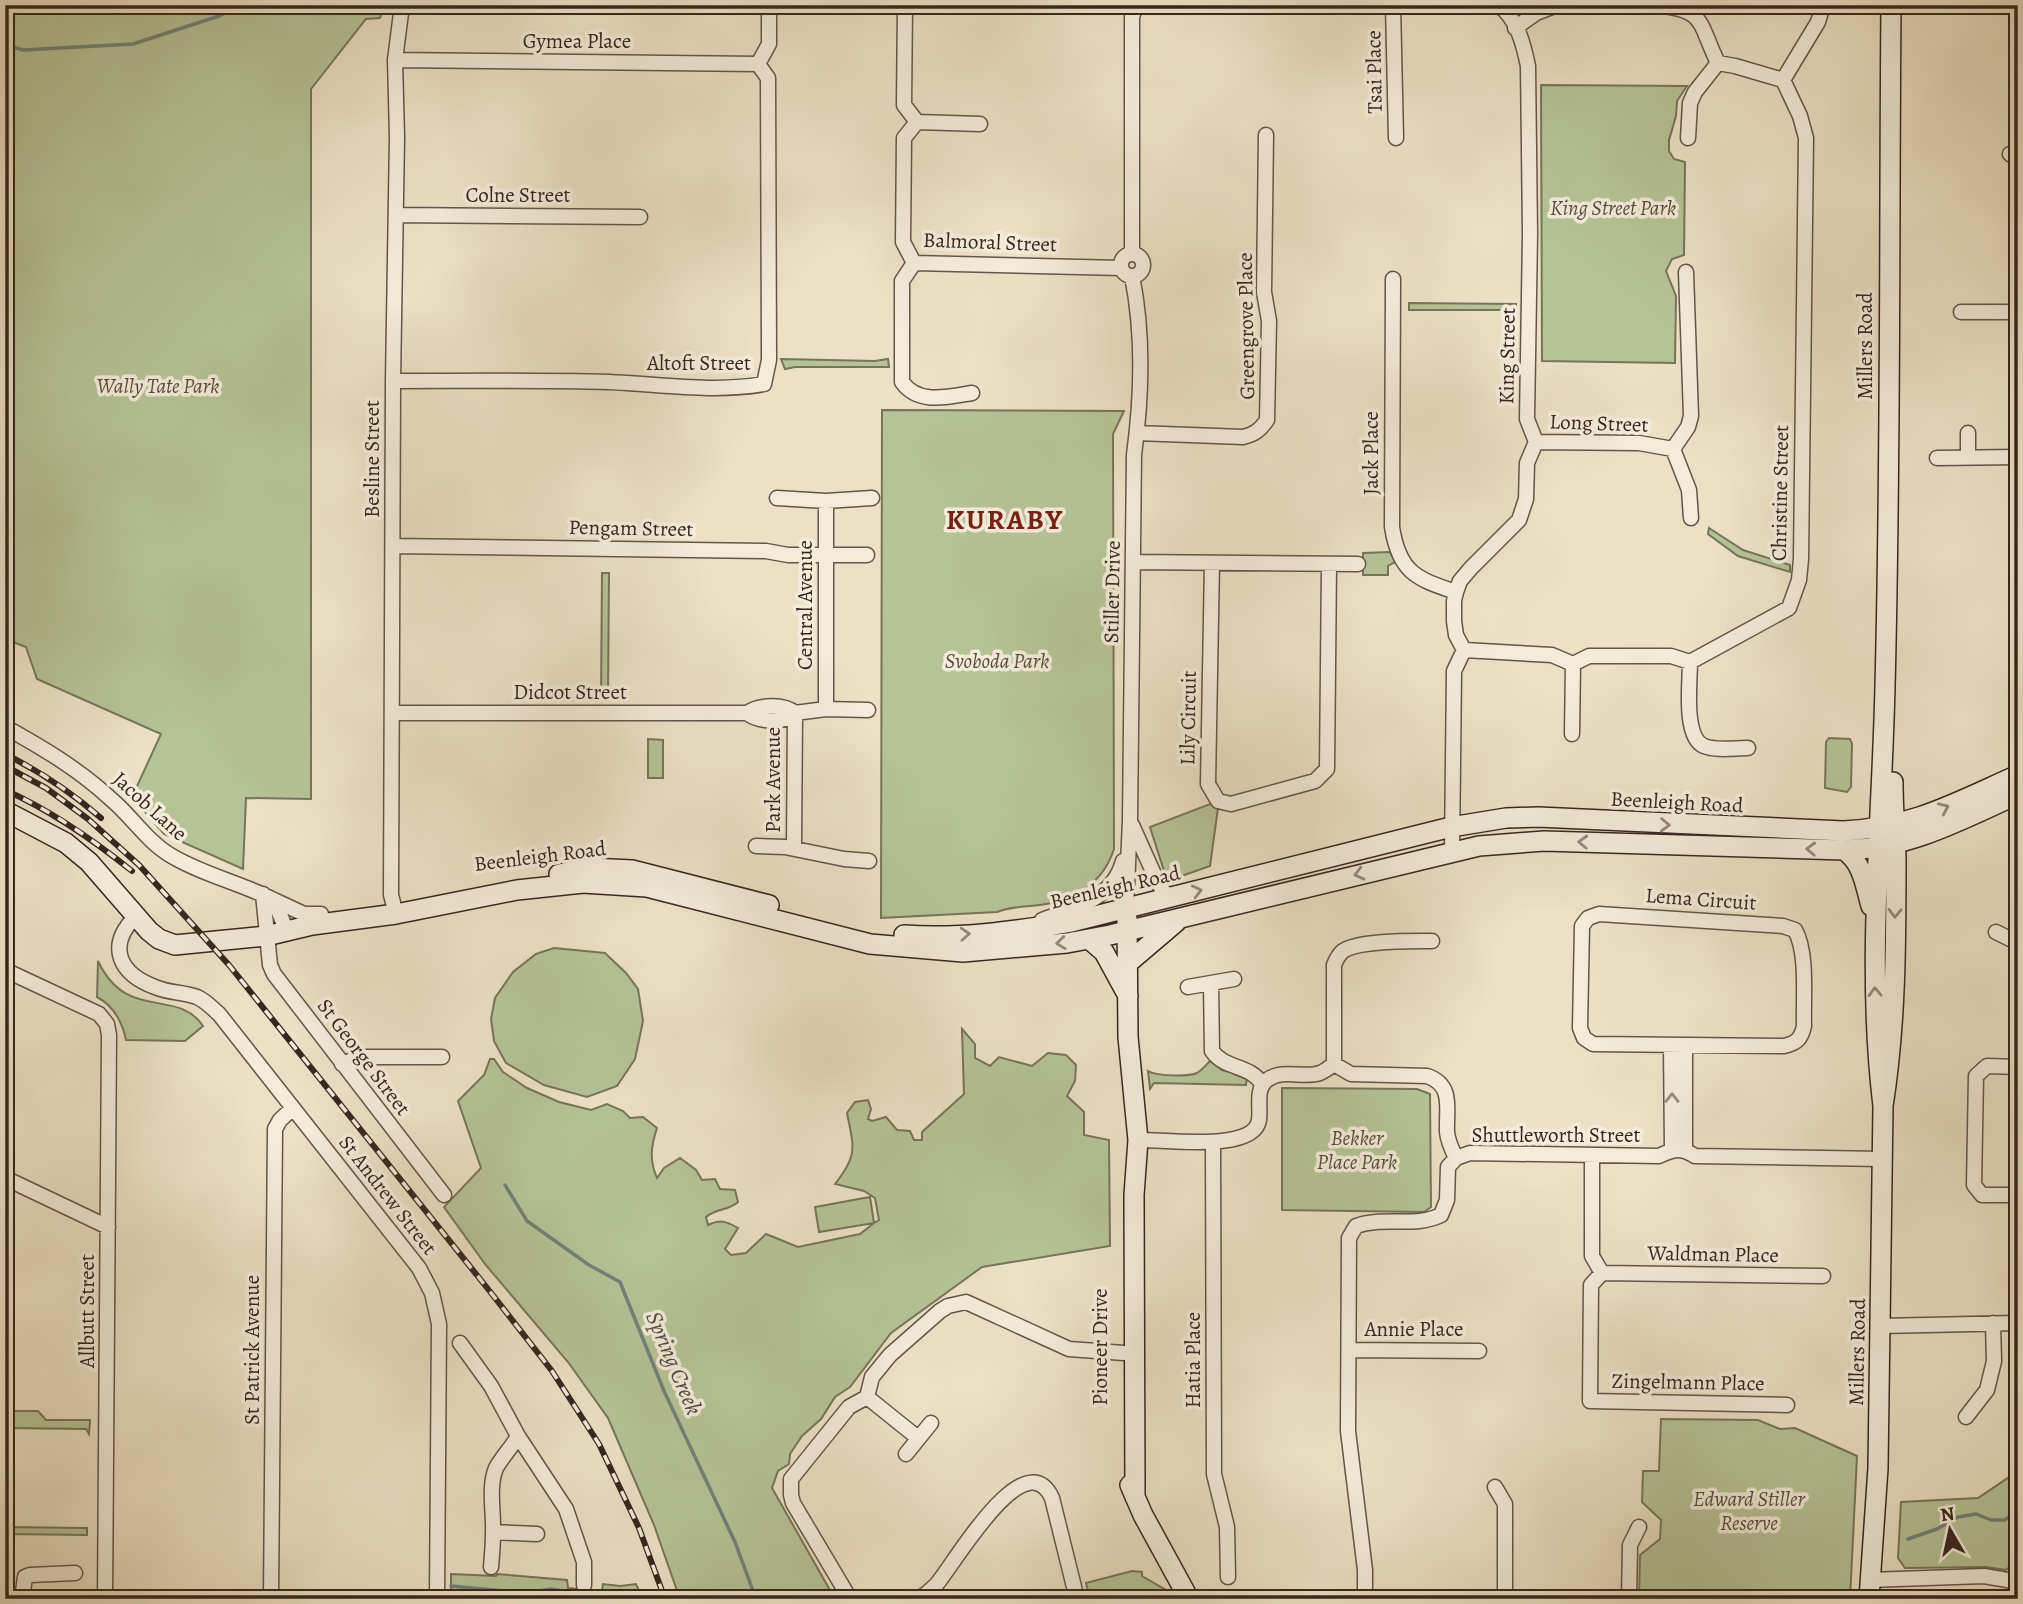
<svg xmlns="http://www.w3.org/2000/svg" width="2023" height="1604" viewBox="0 0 2023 1604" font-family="Alegreya,serif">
<rect width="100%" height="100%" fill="#ebe1c5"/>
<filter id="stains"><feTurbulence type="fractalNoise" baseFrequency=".00286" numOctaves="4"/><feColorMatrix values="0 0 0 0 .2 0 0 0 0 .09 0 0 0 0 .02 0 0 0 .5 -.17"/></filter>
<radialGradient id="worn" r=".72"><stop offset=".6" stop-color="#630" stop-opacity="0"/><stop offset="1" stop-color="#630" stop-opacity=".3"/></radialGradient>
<path fill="#b5c397" stroke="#76755a" stroke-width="2" d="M5,5H384L380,18L366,19L311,89V799L246,798L243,869L164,834L132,797L161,734L37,679L26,647L5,639Z
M1541,85L1687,86L1677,101L1676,116L1669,140V151L1674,159L1685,162L1684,255L1672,259L1666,271L1676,296L1675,363L1542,361Z
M1409,303L1516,304V310H1409Z
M781,359L875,361L888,359L889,367H795L785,369Z
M882,410L1124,411L1113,434L1114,849C1103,883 1075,901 1040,905C1024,907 1012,906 997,912L881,918Z
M1709,528L1743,550L1790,565V572L1738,556L1708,534Z
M1390,552L1395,562L1388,566V575H1363V553Z
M602,573H609L608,698H601Z
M1829,738L1850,739L1852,744L1851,787L1847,792L1825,788L1826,742Z
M648,739L663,740V778H648Z
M1210,804L1218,808L1210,866L1173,879L1164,871L1150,827Z
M554,948L605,953L626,973L638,989L643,1021L635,1059L617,1086L587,1097L544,1085L506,1063L494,1041L491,1019L495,998L513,972L536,954Z
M98,961C127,1023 177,987 203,1026L185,1041L126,1040C122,1021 114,1006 97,997Z
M962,1029L975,1044V1058L990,1066L999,1057L1032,1066L1048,1053L1066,1055L1076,1065L1075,1081L1067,1096L1084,1112V1135L1109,1140L1110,1246L982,1267L891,1333L850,1387L835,1397L821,1419L802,1436L790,1454L789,1464L778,1471L772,1488L835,1599H680L654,1525L608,1418L568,1362L485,1264L444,1207L481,1168L458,1101L484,1075L490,1059H494L503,1072L527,1088L559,1102L591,1110L607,1104L623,1111L630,1118L643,1117L657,1128C651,1146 649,1160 657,1178L664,1168L680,1158L696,1170L702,1180L715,1179L720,1189L735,1190L738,1202C728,1211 717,1208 706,1217L708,1225C720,1219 726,1221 738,1228L725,1249L731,1255L746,1253L766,1234L798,1247L860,1234L874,1223L819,1232L815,1207L870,1197L874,1223L879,1220L875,1198L864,1191L835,1184C858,1155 854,1148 847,1113L855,1102L868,1100L871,1109L868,1119L872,1121L886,1117L897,1130L910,1131L914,1140H922V1132L964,1094Z
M1210,1061L1222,1070L1247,1076L1246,1085L1154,1083L1150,1089L1148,1071C1155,1076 1188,1077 1197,1073C1202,1070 1206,1065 1210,1061Z
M1282,1088L1417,1089L1430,1094L1431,1207L1424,1212L1282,1210Z
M5,1411H38L46,1420H90L89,1434L86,1429L5,1428Z
M1661,1419L1758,1420L1780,1429L1795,1428L1857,1456L1850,1599H1639L1640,1555L1660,1539L1661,1520L1642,1502L1643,1471H1659Z
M2018,1465V1560L2006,1570L1986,1567L1905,1568L1898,1558L1901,1502L1978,1498L2012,1475Z
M5,1527L87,1528V1535L5,1534Z
M1132,1571L1142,1572V1576L1166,1590L1171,1599H1090L1086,1583Z
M451,1574L496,1576L497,1574L567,1580L568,1588L602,1591L603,1584L620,1586L636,1584L643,1599H451Z"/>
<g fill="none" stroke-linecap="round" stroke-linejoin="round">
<path stroke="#718277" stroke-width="3.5" d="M5,45L23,50L133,44L219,16L239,5
M505,1185L527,1221L589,1265L620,1282L664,1391L735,1542L756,1599
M1908,1539L1937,1529L1958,1517L1976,1514L1991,1520H2005L2018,1509
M451,1586L526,1593L551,1589L611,1599"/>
<g stroke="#635648" stroke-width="17">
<path id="street" d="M905,5L904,105L917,122L904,138L903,242L914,263L1121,268
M1393,5L1396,138
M1656,5C1707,10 1698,23 1718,63L1735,66L1783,80
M1515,28L1536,13L1557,5
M395,60L758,64
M758,64L769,44V5
M1783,80L1818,22L1823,5
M917,122L980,124
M1688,138L1690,103L1695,92L1718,63
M2010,154L2018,159
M396,215L640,217
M1132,254V17L1136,5
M1121 265a11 11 0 1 1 22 0a11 11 0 1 1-22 0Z
M914,263L902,281V382C918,405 948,397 972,393
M1393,279L1392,527C1399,572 1416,579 1456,592
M1961,312H2018
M393,381C465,381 537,380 609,382C660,384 713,393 764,384L769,360L768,78L758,64
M1137,433L1243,437C1255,434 1260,430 1267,420L1269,321L1264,292L1266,135
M1536,442L1639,443L1673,449L1689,490L1691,518
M1673,449L1688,427L1691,416L1686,272
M1968,457V433
M1937,458L2018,457
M777,498L826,501L872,498
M393,546L766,551L788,555H867
M1133,562L1358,564
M1212,563L1208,784L1218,801L1231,804L1315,781L1327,769L1329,565
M1464,650L1552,655L1573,664L1589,656H1671L1690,662L1789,608L1799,580L1801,559L1806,138L1800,116L1783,80
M1690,662C1690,682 1683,737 1704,746C1716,751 1735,748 1748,748
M826,709V501
M393,713H747C759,705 783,703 795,713
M747,713C758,722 785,724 795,713L826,709L868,710
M5,727C43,748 80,770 112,800C132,817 147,841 170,855C203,875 241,883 274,900L283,922
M1572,734L1573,664
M1132,825L1158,883L1168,898
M756,846L785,847L844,859L869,861
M794,848L795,713
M1452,851L1454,671L1464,650L1456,635L1454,621V601L1456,592L1460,581L1471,568L1519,520L1526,499L1527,463L1536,442L1527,419L1530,234L1528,66C1524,46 1517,17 1498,5
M263,894L270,965L274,974L444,1195
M274,900L304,914H321
M1126,909L1130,820L1134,455C1142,395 1144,335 1132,276
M396,914L391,895L393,381L397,137L395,60L402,5
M1599,914L1783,926L1795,930C1808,953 1803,999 1804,1026C1801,1039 1797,1043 1784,1046L1593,1044L1584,1038L1580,1028L1582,926L1588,918Z
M135,917C106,947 120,974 155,987C168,993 184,992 197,997C206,1001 212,1008 219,1014L419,1268L432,1293L439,1324L437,1599
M1042,920C1075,908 1113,899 1123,861
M1996,932L2018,943
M5,970L99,1014L107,1024L109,1035L105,1599
M1211,983L1212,1051C1225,1070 1250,1064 1262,1084
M1188,987L1234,979
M1671,1046L1672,1150
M342,1064L360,1057H442
M1334,1064V965C1336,960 1338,955 1343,951C1359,940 1411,941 1432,941
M2018,1067L1987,1066L1976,1076L1974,1185L1982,1195H2018
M1138,1140C1163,1139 1254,1153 1259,1120C1261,1107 1255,1089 1267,1080C1283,1068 1304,1079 1320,1073C1325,1071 1330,1067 1334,1064L1351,1074L1427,1076C1454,1085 1446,1109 1447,1132C1448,1142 1452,1150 1456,1158
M1213,1142L1214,1474L1227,1527L1228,1577
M1685,1149V1046
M1592,1155V1256L1602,1273L1591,1285L1590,1401L1787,1405
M5,1178L108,1227
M1602,1273L1823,1276
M1880,1326L2018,1323
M460,1343L491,1386L518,1436L566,1509L584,1562V1585
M1349,1350L1479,1351
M867,1397L918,1438
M1966,1417L1987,1390L1994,1361L1993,1323
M906,1454L931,1423
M1495,1487L1505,1504V1599
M493,1532L537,1534
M491,1567C492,1556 493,1544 493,1533C494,1513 488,1487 496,1468C502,1457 512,1447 518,1436
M1869,1580L1984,1576L2013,1581L2018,1575
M2013,1581L2018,1596
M22,1599L25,1577L30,1575L75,1573
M271,1599L275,1129L280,1120L293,1108
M850,1599L793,1503L791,1495V1479L849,1407L867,1397L872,1377L890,1355L940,1311L948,1306L966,1302L1069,1349L1124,1353
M919,1599C925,1595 931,1590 936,1585C953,1566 1025,1439 1052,1498L1077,1599
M1365,1599V1570L1348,1431L1349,1238L1356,1226C1384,1216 1415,1228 1441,1215L1447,1200L1448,1167L1456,1158L1470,1153L1659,1156C1673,1149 1681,1147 1695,1156L1883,1159
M1629,1599L1630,1545L1639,1527"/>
</g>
<g stroke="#36271e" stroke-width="22">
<path id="secondary" d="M5,811L66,843L89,862L149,931L159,939L175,945L266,936L312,925L396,914L517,890L583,883L647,887L870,944L963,952L1067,943L1110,935L1479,846L1544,841L1844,850C1908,849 1961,820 2018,794
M1844,850C1863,863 1865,885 1871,906
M559,874L591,868L632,870L769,905
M1127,918L1128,1037L1138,1140L1134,1195L1135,1497
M904,935C959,939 1016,931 1071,922L1451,827L1506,818L1538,817L1843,831C1912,828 1957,802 2018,775
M1089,939L1104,952L1128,996
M1129,962L1176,922
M1883,1106C1866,966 1882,826 1885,686C1891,459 1889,232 1891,5
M1130,1485L1143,1515L1189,1599
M1869,1599L1878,1468L1883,1106C1896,1024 1896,940 1896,858C1895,832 1893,807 1893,782"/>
</g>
<use href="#street" stroke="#f2ecd9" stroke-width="14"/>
<use href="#secondary" stroke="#f2ecd9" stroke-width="19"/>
<g stroke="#36271e" stroke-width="6">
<path id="rail" d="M5,754C41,772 71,792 101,818
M5,766L46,788L88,819L139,865L229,965L488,1289L552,1371L599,1444L639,1528L665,1599
M5,790C52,811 92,839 132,871"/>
</g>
<use href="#rail" stroke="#f2ecd9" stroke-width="3.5" stroke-dasharray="10" stroke-linecap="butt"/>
</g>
<defs><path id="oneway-chevron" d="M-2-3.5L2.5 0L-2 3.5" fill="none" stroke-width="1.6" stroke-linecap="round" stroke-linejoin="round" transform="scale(1.75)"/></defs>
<g stroke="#948a7c">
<use href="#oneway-chevron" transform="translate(1944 808) rotate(-24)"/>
<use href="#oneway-chevron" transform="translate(1665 825) rotate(2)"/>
<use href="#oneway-chevron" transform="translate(1583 842) rotate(-178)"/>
<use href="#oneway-chevron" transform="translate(1811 849) rotate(-178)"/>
<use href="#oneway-chevron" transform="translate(1359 874) rotate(166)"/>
<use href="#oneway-chevron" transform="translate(1197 891) rotate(-14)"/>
<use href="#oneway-chevron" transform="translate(1895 913) rotate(91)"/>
<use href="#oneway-chevron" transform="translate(965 934) rotate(-3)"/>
<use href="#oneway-chevron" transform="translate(1061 943) rotate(173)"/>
<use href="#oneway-chevron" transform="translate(1875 992) rotate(-92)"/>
<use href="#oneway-chevron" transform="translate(1672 1098) rotate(-90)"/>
</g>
<g text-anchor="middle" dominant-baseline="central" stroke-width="7" stroke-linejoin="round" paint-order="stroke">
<g font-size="21" fill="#36271e" stroke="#f2ecd9">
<text x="577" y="41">Gymea Place</text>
<text transform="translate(1374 72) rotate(-91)">Tsai Place</text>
<text x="518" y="195">Colne Street</text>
<text transform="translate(990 242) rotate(2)">Balmoral Street</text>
<text transform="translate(1246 326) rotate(-91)">Greengrove Place</text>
<text transform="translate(1865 346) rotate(-90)">Millers Road</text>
<text transform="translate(1507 356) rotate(-89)">King Street</text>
<text x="699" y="363">Altoft Street</text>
<text transform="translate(1599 423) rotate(2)">Long Street</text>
<text transform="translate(1371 453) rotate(-90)">Jack Place</text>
<text transform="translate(372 459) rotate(-90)">Besline Street</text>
<text transform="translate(1780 493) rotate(-89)">Christine Street</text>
<text transform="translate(631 528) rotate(1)">Pengam Street</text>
<text transform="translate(1112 592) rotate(-89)">Stiller Drive</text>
<text transform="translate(805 605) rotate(-90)">Central Avenue</text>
<text x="570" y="692">Didcot Street</text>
<text transform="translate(1188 718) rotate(-89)">Lily Circuit</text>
<text transform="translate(773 780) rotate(-90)">Park Avenue</text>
<text transform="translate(1677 802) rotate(3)">Beenleigh Road</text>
<text transform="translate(150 806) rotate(42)">Jacob Lane</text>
<text transform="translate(540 856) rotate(-7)">Beenleigh Road</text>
<text transform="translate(1115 887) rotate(-13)">Beenleigh Road</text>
<text transform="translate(1701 899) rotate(4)">Lema Circuit</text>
<text transform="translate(364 1057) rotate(53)">St George Street</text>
<text x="1556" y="1135">Shuttleworth Street</text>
<text transform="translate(388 1195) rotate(52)">St Andrew Street</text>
<text transform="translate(1713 1254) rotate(1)">Waldman Place</text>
<text transform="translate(87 1311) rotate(-90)">Allbutt Street</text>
<text x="1414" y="1329">Annie Place</text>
<text transform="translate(1100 1347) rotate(-90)">Pioneer Drive</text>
<text transform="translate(252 1350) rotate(-90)">St Patrick Avenue</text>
<text transform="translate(1857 1352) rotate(-89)">Millers Road</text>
<text transform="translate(1193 1360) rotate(-90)">Hatia Place</text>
<text transform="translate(1688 1382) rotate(1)">Zingelmann Place</text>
</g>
<g font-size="21" font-style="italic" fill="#564e3c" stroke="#f2ecd9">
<text x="1613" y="208">King Street Park</text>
<text x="158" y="386">Wally Tate Park</text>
<text x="997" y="661">Svoboda Park</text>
<text x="1357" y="1138">Bekker<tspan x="1357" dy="24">Place Park</tspan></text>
<text x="1749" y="1499">Edward Stiller<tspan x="1749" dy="24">Reserve</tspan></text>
</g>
<g font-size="23" font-style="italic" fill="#4e4d43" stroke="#f2ecd9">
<text transform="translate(674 1363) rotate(67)">Spring Creek</text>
</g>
<g font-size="28" font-weight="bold" letter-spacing="2" fill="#7a1f14" stroke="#f2ecd9">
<text x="1005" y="520">KURABY</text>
</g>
</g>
<rect width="2023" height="1604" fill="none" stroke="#ebe1c5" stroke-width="28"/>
<rect x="7" y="7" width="2009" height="1590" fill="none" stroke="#36271e" stroke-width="3.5"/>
<rect x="14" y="14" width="1995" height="1576" fill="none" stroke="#36271e" stroke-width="2"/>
<g transform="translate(1950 1530) rotate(351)" stroke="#f2ecd9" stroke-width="5" paint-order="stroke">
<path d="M0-5L12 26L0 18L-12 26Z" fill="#36271e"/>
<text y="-10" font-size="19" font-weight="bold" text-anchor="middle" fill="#36271e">N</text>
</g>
<rect width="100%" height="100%" filter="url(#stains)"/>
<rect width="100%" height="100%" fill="url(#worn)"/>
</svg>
